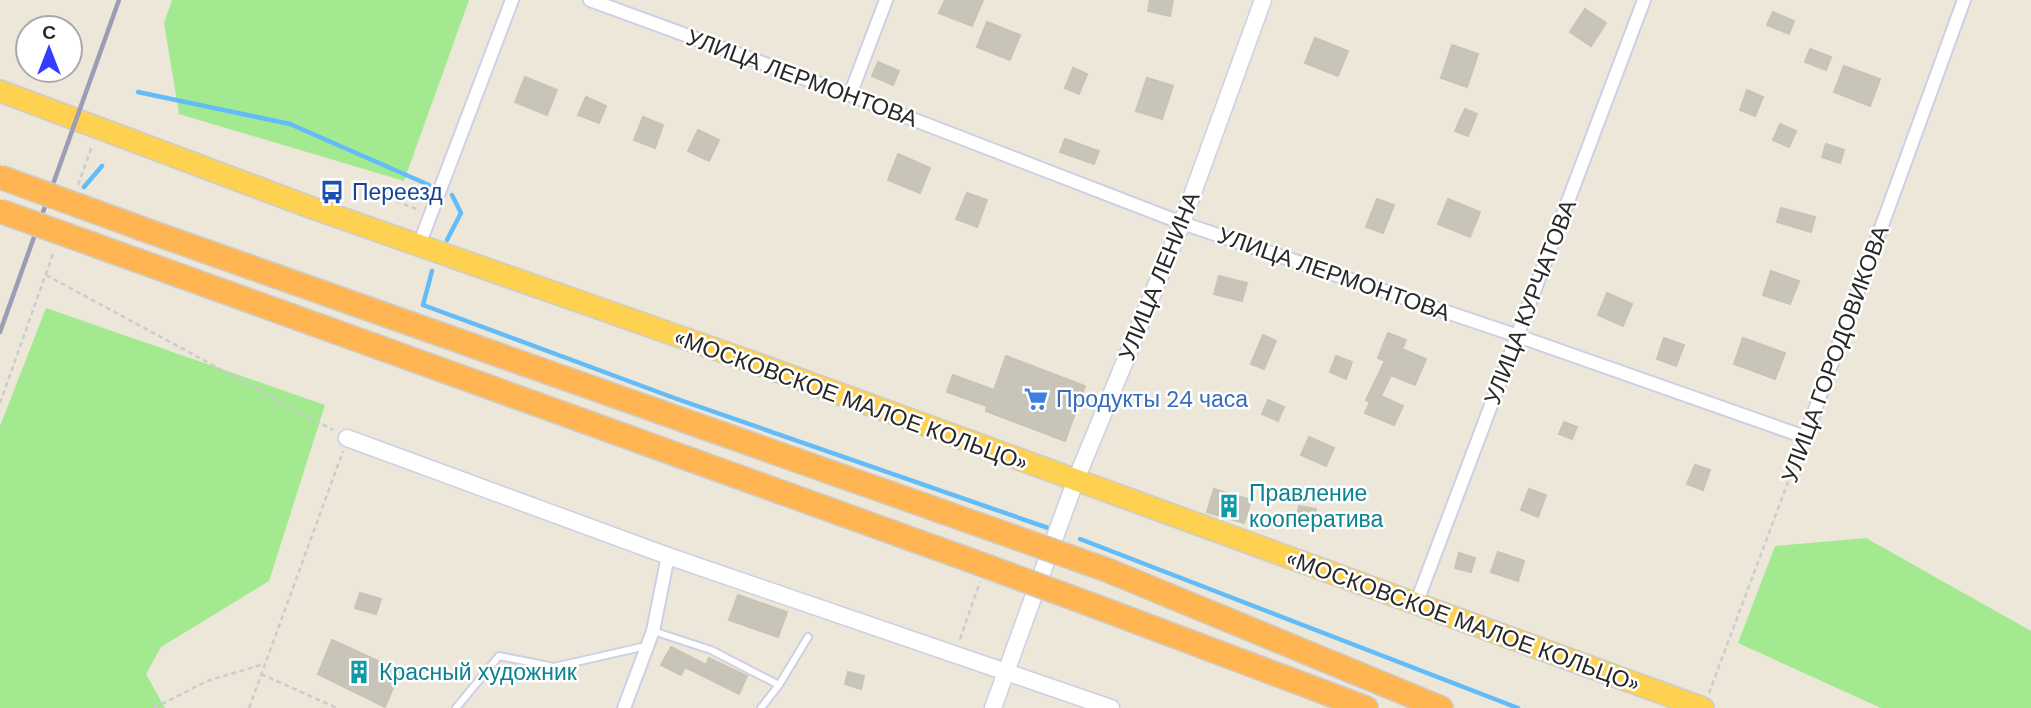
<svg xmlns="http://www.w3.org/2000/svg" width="2031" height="708" viewBox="0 0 2031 708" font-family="'DM Sans',sans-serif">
<rect width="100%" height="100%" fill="#ede7d9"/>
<path fill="#a2e990" d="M172,0H469L404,181L179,114L164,23Z
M46,308L325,405L269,581L161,647L146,674L165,708H0V426Z
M1866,538L2031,631V708H1881L1738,643L1775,546Z"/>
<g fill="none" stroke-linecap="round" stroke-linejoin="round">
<path stroke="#62bcf9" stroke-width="4.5" d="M138,92L290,124L429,185
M84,187L102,166
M447,240L461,213L452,195
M432,271L423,305L677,399L1054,530
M1080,539L1518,708"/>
</g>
<path fill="#c8c4b9" stroke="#c8c4b3" stroke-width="2" d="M945,0H983L972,26L939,13Z
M1150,0H1173L1170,16L1148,11Z
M1585,9L1606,23L1591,46L1570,32Z
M1773,12L1794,21L1789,34L1767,25Z
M987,22L1020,35L1010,60L977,47Z
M1315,38L1348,51L1338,76L1305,63Z
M1452,45L1478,54L1467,87L1441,78Z
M1810,49L1831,57L1826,70L1805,62Z
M878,62L899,71L893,85L872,76Z
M1844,66L1880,79L1870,106L1834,92Z
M1073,68L1087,74L1079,94L1065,88Z
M525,77L557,90L547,115L515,102Z
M1147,78L1173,86L1162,119L1136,111Z
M1747,90L1763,97L1755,116L1740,110Z
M586,97L606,106L599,123L578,115Z
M1465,109L1477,114L1468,136L1455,131Z
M643,117L663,125L655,148L634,140Z
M1780,124L1796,131L1789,147L1773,140Z
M698,130L719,140L709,161L688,151Z
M1065,139L1099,151L1094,164L1060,152Z
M1826,144L1844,150L1840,163L1822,157Z
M898,154L930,168L920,193L888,180Z
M967,193L987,200L977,227L956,219Z
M1377,199L1394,205L1383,233L1366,227Z
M1448,199L1480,212L1470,237L1438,224Z
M1781,208L1815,217L1811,232L1777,222Z
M1771,271L1799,281L1790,304L1763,295Z
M1219,276L1247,283L1242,301L1214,294Z
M1607,293L1632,304L1623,326L1598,315Z
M1388,333L1406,340L1402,349L1426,359L1415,385L1391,375L1381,396L1403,406L1394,425L1365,413L1370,402L1366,400L1385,361L1378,358Z
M1263,335L1276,341L1264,369L1251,364Z
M1664,338L1684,345L1676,366L1657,359Z
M1743,338L1785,353L1775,379L1734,364Z
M1006,356L1085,386L1065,441L986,411L987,406L947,392L953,375L994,390Z
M1336,356L1352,362L1346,379L1330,372Z
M1268,400L1284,407L1278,421L1262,414Z
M1564,422L1577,427L1572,439L1559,434Z
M1309,437L1334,448L1326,466L1301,455Z
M1695,465L1710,470L1703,490L1687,484Z
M1214,489L1251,500L1244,523L1207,512Z
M1529,489L1546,495L1538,517L1521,510Z
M1299,506L1316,509L1313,525L1296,521Z
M1498,552L1524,561L1518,581L1491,572Z
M1459,553L1475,558L1471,572L1455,568Z
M360,593L381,599L376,614L355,608Z
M738,595L787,612L778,637L729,620Z
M332,640L400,671L385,707L318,674Z
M671,647L706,665L709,658L747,676L739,694L685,667L681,675L661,665Z
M848,672L864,676L861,689L845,684Z"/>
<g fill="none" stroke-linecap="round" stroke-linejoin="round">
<g stroke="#cecfe4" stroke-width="10">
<path id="service" d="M653,631L711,650L779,685L761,708
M779,685L808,637
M456,708L499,656L554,667L646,646"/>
</g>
<g stroke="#cecfe4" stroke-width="16">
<path id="minor" d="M590,0L850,95L1182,223L1518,336L1805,437L1964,0
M850,95L886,0
M419,245L512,0
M1416,604L1644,0
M624,708L653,631L668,556"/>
</g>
<g stroke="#cecfe4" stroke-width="19">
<path id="tertiary" d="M347,438L668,556L1111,708
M993,708L1075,482L1182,223L1263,0"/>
</g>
<g stroke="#ccc" stroke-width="24">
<path id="trunk" d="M0,91L307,206L752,362L1703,708"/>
</g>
<g stroke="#ccc" stroke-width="26">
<path id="motorway" d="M151,232L997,531
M139,261L986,566
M1107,570L1441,708
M1092,605L1366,708"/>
</g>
<path stroke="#ccc" stroke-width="2.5" stroke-dasharray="5 3.5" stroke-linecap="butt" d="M78,185L92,146
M380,195L419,210
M46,275L333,430
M0,403L54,251
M960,639L980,582
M261,674L337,708
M1709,693L1800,450
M154,708L207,681L264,664
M249,708L343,451"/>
<use href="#service" stroke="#fff" stroke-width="6"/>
<use href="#minor" stroke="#fff" stroke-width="12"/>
<use href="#tertiary" stroke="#fff" stroke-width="16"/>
<use href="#trunk" stroke="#fed150" stroke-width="21"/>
<use href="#motorway" stroke="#ffb552" stroke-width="23"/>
<path stroke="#9c9cb5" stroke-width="4.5" d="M0,332L119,0"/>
<g stroke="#ccc" stroke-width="26" stroke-linecap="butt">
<path id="motorway-bridge" d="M0,177L151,232
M0,211L139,261
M997,531L1107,570
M986,566L1092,605"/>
</g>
<use href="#motorway-bridge" stroke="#ffb552" stroke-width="23"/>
</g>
<defs>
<g id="bus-bare" transform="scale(1.89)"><path d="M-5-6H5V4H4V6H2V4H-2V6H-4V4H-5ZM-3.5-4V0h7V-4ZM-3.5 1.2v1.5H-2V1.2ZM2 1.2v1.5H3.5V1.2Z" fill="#1a4fb4" stroke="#fff" stroke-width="2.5" paint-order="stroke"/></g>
<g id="supermarket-bare" transform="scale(1.89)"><path d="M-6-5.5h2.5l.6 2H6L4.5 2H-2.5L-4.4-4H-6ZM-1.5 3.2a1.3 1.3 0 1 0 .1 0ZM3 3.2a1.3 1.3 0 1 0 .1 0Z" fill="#3f7fe0" stroke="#fff" stroke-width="2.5" paint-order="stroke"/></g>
<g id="building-bare" transform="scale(1.89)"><path d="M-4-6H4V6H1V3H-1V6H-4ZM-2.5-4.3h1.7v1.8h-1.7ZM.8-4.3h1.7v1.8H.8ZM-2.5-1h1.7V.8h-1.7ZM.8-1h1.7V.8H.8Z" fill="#0f9aa8" stroke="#fff" stroke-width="2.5" paint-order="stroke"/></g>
</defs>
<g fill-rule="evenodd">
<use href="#bus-bare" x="332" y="192"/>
<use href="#supermarket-bare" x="1036" y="399"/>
<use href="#building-bare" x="1229" y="506"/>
<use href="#building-bare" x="359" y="672"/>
</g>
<g text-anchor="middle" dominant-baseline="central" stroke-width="5" stroke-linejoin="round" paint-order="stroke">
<g font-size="23" fill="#292929" stroke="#fff">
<text transform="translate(802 78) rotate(20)">УЛИЦА ЛЕРМОНТОВА</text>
<text transform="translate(1334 274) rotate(19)">УЛИЦА ЛЕРМОНТОВА</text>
<text transform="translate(1159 276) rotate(-68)">УЛИЦА ЛЕНИНА</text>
<text transform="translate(1530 302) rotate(-69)">УЛИЦА КУРЧАТОВА</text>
<text transform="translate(1835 354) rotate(-70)">УЛИЦА ГОРОДОВИКОВА</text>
<text transform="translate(851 400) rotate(20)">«МОСКОВСКОЕ МАЛОЕ КОЛЬЦО»</text>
<text transform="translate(1463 621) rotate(20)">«МОСКОВСКОЕ МАЛОЕ КОЛЬЦО»</text>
</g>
<g font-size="23" fill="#164399" stroke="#fff" text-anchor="start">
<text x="352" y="192">Переезд</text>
</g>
<g font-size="23" fill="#366cbe" stroke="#fff" text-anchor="start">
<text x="1056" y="399">Продукты 24 часа</text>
</g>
<g font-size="23" fill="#0d838f" stroke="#fff" text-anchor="start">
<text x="1249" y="493">Правление<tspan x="1249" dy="26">кооператива</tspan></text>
<text x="379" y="672">Красный художник</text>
</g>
</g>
<g transform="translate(49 49)"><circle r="33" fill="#ffffff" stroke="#a9a9a9" stroke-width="2"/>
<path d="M0-5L12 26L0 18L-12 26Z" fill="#343dff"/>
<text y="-10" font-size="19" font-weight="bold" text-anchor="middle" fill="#292929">С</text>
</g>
</svg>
